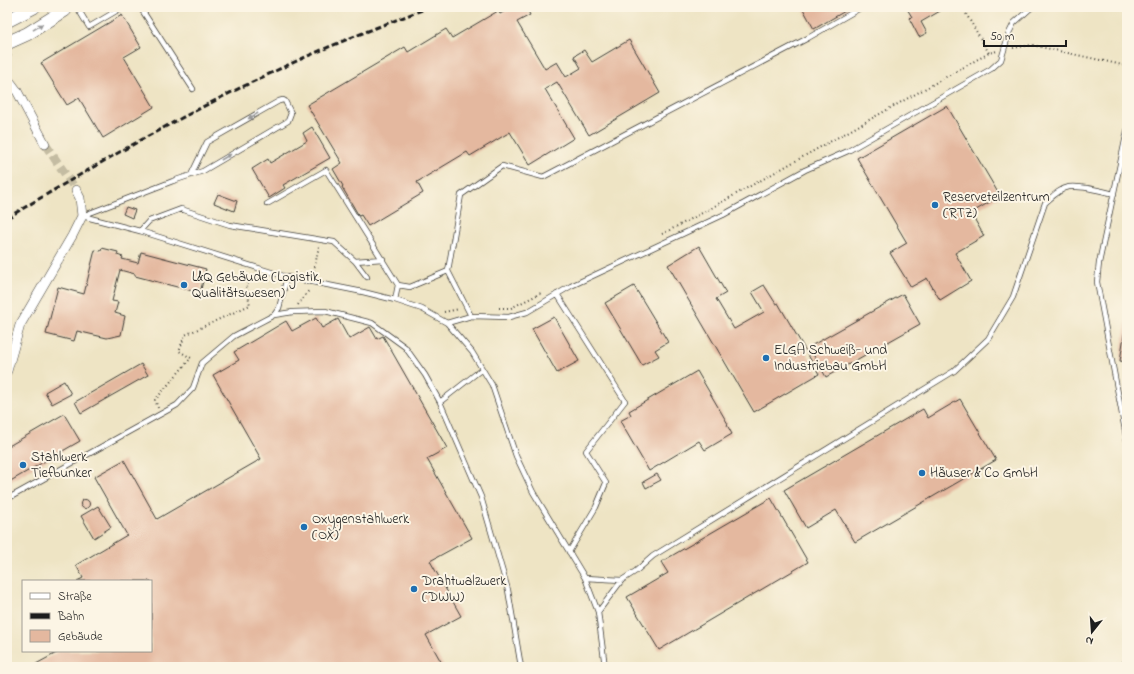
<svg xmlns="http://www.w3.org/2000/svg" width="1134" height="674" viewBox="0 0 1134 674" font-family="'Indie Flower',sans-serif">
<rect width="100%" height="100%" fill="#fcf5e5"/>
<filter id="ink" filterUnits="userSpaceOnUse"><feTurbulence type="fractalNoise" baseFrequency=".025" numOctaves="2"/><feDisplacementMap in="SourceGraphic" scale="8" xChannelSelector="R" yChannelSelector="G"/><feConvolveMatrix kernelMatrix="1 2 1 2 8 2 1 2 1" color-interpolation-filters="sRGB"/></filter>
<filter id="wash" filterUnits="userSpaceOnUse"><feTurbulence type="fractalNoise" baseFrequency=".012" numOctaves="4" result="noise"/><feDisplacementMap in="SourceGraphic" scale="16" xChannelSelector="R" yChannelSelector="G"/><feGaussianBlur stdDeviation="0.9" result="paint"/><feColorMatrix in="noise" values="0 0 0 0 0 0 0 0 0 0 0 0 0 0 0 0 0 1.4 0 .05"/><feComposite in="paint" operator="in"/></filter>
<g filter="url(#wash)">
<rect width="100%" height="100%" fill="#eee4c4"/>
<g id="blocks">
<path fill="#e4b89f" d="M512,7H526L530,15L517,22L545,69L557,62L566,77L581,68L574,56L584,50L592,62L629,40L660,93L589,135L557,82L545,89L574,138L530,165L510,132L470,156L467,152L417,182L423,193L368,226L361,215L359,216L342,187L343,186L333,169L342,163L307,105L405,47L408,52L446,29L452,38L498,11L500,14Z
M802,7H852L814,29Z
M906,7H947L921,22L927,33L919,37L909,18L912,17Z
M122,15L141,47L124,57L154,107L103,138L79,98L67,105L41,63Z
M947,106L1000,196L971,213L984,236L955,253L971,281L940,300L927,278L911,287L890,253L907,243L857,158Z
M312,127L330,158L283,185L285,188L269,198L252,169L268,159L270,163L307,141L303,133Z
M218,194L237,201L234,211L214,203Z
M126,207L135,210L132,218L123,214Z
M699,246L726,293L716,299L734,329L764,312L752,292L764,285L776,304L778,303L819,374L754,412L668,265Z
M102,248L118,252L117,255L123,257L122,259L138,263L141,252L206,269L200,293L135,276V274L120,270L112,301L118,302L115,313L125,316L121,335L107,338L77,331L74,341L46,334L58,287L84,294L95,250L101,251Z
M634,286L668,342L655,350L659,356L642,365L605,303Z
M903,294L920,324L826,377L809,347Z
M554,317L579,361L557,373L532,329Z
M316,318L322,328L338,319L349,339L370,327L377,339L383,336L447,448L427,459L472,538L430,561L461,616L426,635L444,667H37L36,664L60,651H151V581H77L83,578L76,565L127,535L94,477L124,460L157,519L261,459L213,375L239,360L234,352L286,321L292,331Z
M1126,323H1127V362L1120,361Z
M141,364L148,375L81,413L75,402Z
M697,371L728,424L727,425L732,434L705,450L699,441L649,471L620,421L631,415L629,411Z
M64,381L71,394L52,404L45,392Z
M960,399L996,460L855,542L836,510L806,528L784,490L923,409L928,418Z
M64,414L80,441L7,483V447Z
M657,474L661,480L646,488L643,482Z
M771,498L808,562L659,650L627,597L668,573L661,562Z
M80.5 504a4.5 4.5 0 1 1 9 0a4.5 4.5 0 1 1-9 0Z
M98,506L111,527L94,538L81,516Z"/>
</g>
</g>
<g filter="url(#ink)">
<use href="#blocks" fill-opacity="0" stroke="#3c3a35" stroke-width="1"/>
<g fill="none" stroke-linecap="round" stroke-linejoin="round">
<path stroke="#c4bca2" stroke-width="9" stroke-dasharray="9 4.5" stroke-linecap="butt" d="M45,144L76,190"/>
<g stroke="#3c3a35" stroke-width="6">
<path id="service" d="M77,7L89,27L123,7
M140,7L193,89
M1127,131L1099,263L1097,282L1127,441
M267,204L326,170L398,285L395,300
M82,216L140,231L287,277L363,292L395,300L422,309L447,323L472,352L492,385L516,456L533,492L585,578L598,612L605,667
M82,216L173,181L203,171L288,121L291,113L285,101L283,100L279,101L207,142L191,175
M140,231L149,221L181,209L230,225L334,242L355,261L367,277
M355,261L383,259
M398,285L410,287L448,271
M557,294L625,401L586,451L606,483L596,507L569,552
M274,315L279,308L287,277
M471,316L448,271L461,195L502,166L543,177L808,38L862,7
M447,323L471,316L509,317L527,312L571,286L723,215L805,170L848,151L991,69L1001,60L1009,33L1014,23L1032,7
M482,369L440,402L481,497L508,590L521,667
M7,499L177,405L193,388L202,363L234,336L274,315L293,312L325,311L372,323L405,347L425,375L440,402
M585,578L622,580L636,571L653,556L954,371L988,339L1013,297L1045,203C1052,197 1059,189 1069,187C1081,185 1102,191 1114,194
M598,612L622,580
M23,667L24,666L25,667
M1122,667L1127,660"/>
</g>
<g stroke="#3c3a35" stroke-width="10">
<path id="minor" d="M7,84L11,83L17,91L45,144
M7,371L20,325L72,236L82,216L80,198L76,190"/>
</g>
<g stroke="#3c3a35" stroke-width="14">
<path id="secondary" d="M7,21L34,7
M7,43L27,34L65,10L66,7"/>
</g>
<path stroke="#3c3a35" stroke-width="2" stroke-dasharray="1 3" stroke-linecap="butt" d="M962,7L989,53
M1013,48L1032,45L1127,66
M7,58L13,54
M662,234L695,217L989,53L997,51
M313,275L319,246
M298,305L310,289
M499,308H511L543,292
M444,312L459,309
M158,408L155,400L191,358L179,351L185,335L250,305L246,286L258,277"/>
<use href="#service" stroke="#fff" stroke-width="4.5"/>
<use href="#minor" stroke="#fff" stroke-width="9"/>
<use href="#secondary" stroke="#fff" stroke-width="13"/>
<path stroke="#1c1c1c" stroke-width="3" stroke-dasharray="6 3" stroke-linecap="butt" d="M7,218C92,167 178,117 267,75C320,49 375,28 430,7"/>
</g>
<defs><path id="oneway-solid" d="M-6-.8H1V-3.2L6.5 0L1 3.2V.8H-6Z"/></defs>
<g fill="#999">
<use href="#oneway-solid" transform="translate(38 27) rotate(-32)"/>
<use href="#oneway-solid" transform="translate(253 116) rotate(150)"/>
<use href="#oneway-solid" transform="translate(226 157) rotate(-30)"/>
</g>
</g>
<g fill="#1f6fb2" stroke="#fcf5e5" stroke-width="1.5">
<circle cx="935" cy="205" r="4"/>
<circle cx="184" cy="285" r="4"/>
<circle cx="766" cy="358" r="4"/>
<circle cx="23" cy="465" r="4"/>
<circle cx="922" cy="473" r="4"/>
<circle cx="304" cy="527" r="4"/>
<circle cx="414" cy="589" r="4"/>
</g>
<g text-anchor="middle" dominant-baseline="central" stroke-width="4" stroke-linejoin="round" paint-order="stroke">
<g font-size="14" fill="#1c1c1c" stroke="#fcf5e5" text-anchor="start">
<text x="943" y="197">Reserveteilzentrum<tspan x="943" dy="16">(RTZ)</tspan></text>
<text x="192" y="277">L&amp;Q Gebäude (Logistik,<tspan x="192" dy="16">Qualitätswesen)</tspan></text>
<text x="774" y="350">ELGA Schweiß- und<tspan x="774" dy="16">Industriebau GmbH</tspan></text>
<text x="31" y="457">Stahlwerk<tspan x="31" dy="16">Tiefbunker</tspan></text>
<text x="930" y="473">Häuser &amp; Co GmbH</text>
<text x="312" y="519">Oxygenstahlwerk<tspan x="312" dy="16">(OX)</tspan></text>
<text x="422" y="581">Drahtwalzwerk<tspan x="422" dy="16">(DWW)</tspan></text>
</g>
</g>
<rect width="1134" height="674" fill="none" stroke="#fcf5e5" stroke-width="24"/>
<rect x="22" y="580" width="130" height="72" fill="#fcf5e5" stroke="#a29e95"/>
<rect x="30" y="593" width="20" height="6" fill="#ffffff" stroke="#a29e95"/>
<text x="58" y="600" font-size="12" fill="#1c1c1c">Straße</text>
<rect x="30" y="613" width="20" height="6" fill="#1c1c1c" stroke="#a29e95"/>
<text x="58" y="620" font-size="12" fill="#1c1c1c">Bahn</text>
<rect x="30" y="630" width="20" height="12" fill="#e4b89f" stroke="#a29e95"/>
<text x="58" y="640" font-size="12" fill="#1c1c1c">Gebäude</text>
<g transform="translate(1092 632) rotate(197)" stroke="#fcf5e5" stroke-width="3" paint-order="stroke">
<path d="M0-3L7 15L0 10L-7 15Z" fill="#1c1c1c"/>
<text y="-6" font-size="11" font-weight="bold" text-anchor="middle" fill="#1c1c1c">N</text>
</g>
<path d="M984 40v6h82v-6" fill="none" stroke="#1c1c1c" stroke-width="2"/>
<text x="990" y="40" font-size="12" fill="#1c1c1c" stroke="#fcf5e5" stroke-width="3" paint-order="stroke">50 m</text>
</svg>
